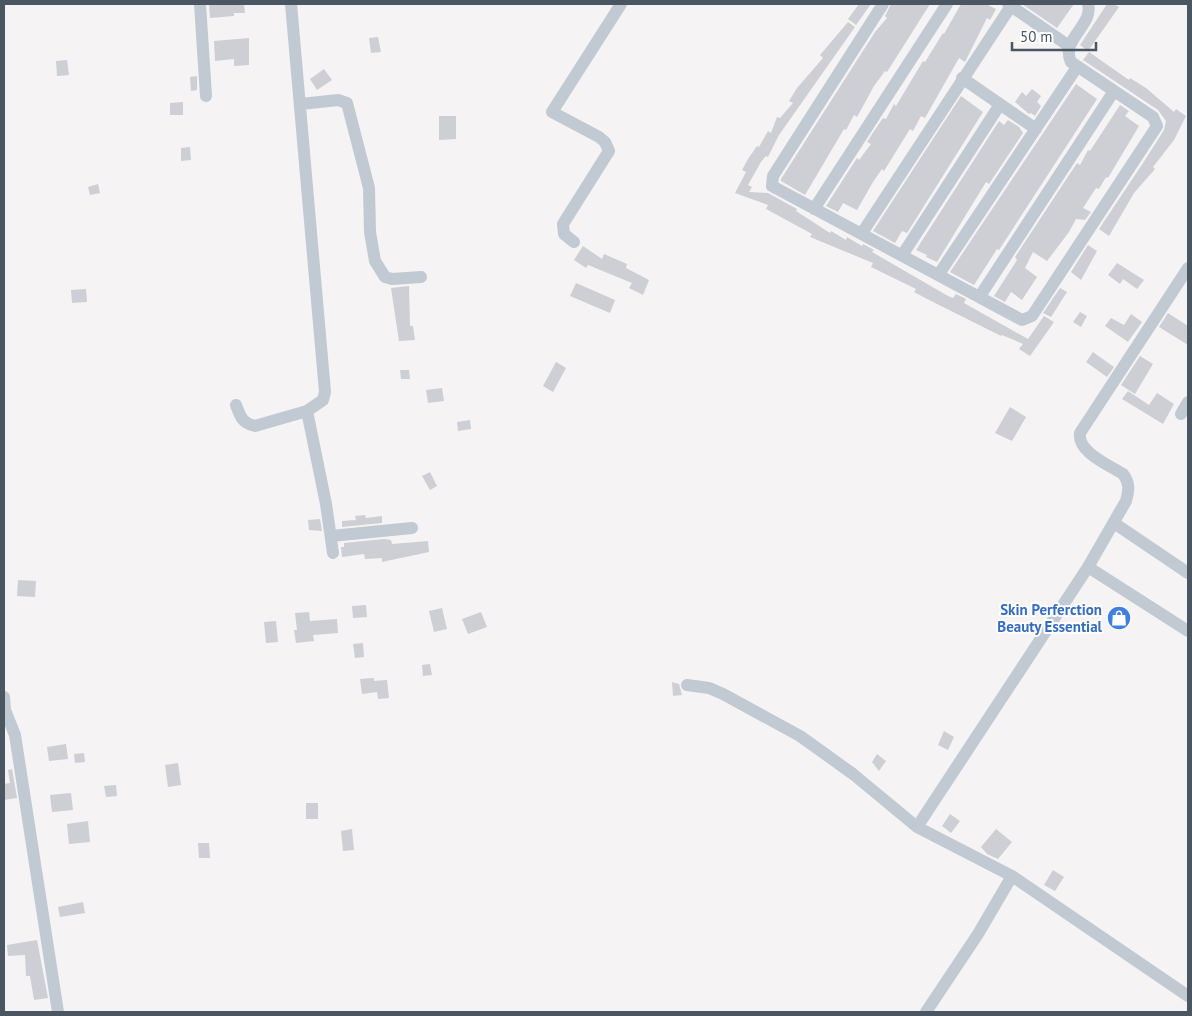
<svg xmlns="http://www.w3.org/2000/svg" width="1192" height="1016" viewBox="0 0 1192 1016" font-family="'PT Sans',sans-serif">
<rect width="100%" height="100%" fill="#f5f3f3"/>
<path fill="#cdcfd5" d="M244,4L245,13H234V16L210,18L209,5Z
M859,4H874H871L856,25L848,19Z
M891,4H930L887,72L885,71L874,86L857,117L854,115L846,130L844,129L805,195L781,181V179L875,32L887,18L885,16Z
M961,4H986L996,9L990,20L987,18L965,62L959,58L925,118L921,116L913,131L910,129L884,171L882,169L873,182L857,210L843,203L838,212L826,206L857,158L859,160L871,144L867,142L874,131L883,118L886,119L894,104L896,106L923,61L925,62L943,33L944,34Z
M1022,4H1074L1057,28Z
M1107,4H1114L1119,7L1088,51L1080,45Z
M848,22L855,27L779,135L768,157L766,156L761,162L748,185L752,187L749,192L768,193L797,209L796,211L830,233L831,231L846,240L847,237L862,246L863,244L874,250L872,252L948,296L953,298L956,294L966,299L964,303L1028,339L1044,316L1054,322L1030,356L1019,349L1023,344L1002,335L1001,336L929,300L914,292L916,289L871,267L873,263L810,237L812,234L766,209L768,205L735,193L746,172L742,170L748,159L757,146L759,147L768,131L771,133L777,117L780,118L793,103L789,101L797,88L823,58L820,55Z
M378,37L381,52L371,53L369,38Z
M249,38V65L234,66V59L215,61L214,41Z
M1089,52L1129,80L1130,78L1146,88L1174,112L1176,109L1186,116L1174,140L1153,167L1155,169L1134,193L1109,236L1099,229L1145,160L1164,130L1166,121L1158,110L1083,60Z
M67,60L69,75L57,76L56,61Z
M324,69L332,80L317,90L310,79Z
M197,76V90L191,91L190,77Z
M1076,84L1097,99L999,250L997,249L974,285L950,272Z
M1032,89L1041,96L1037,102L1041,106L1035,116L1031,113L1029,114L1015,102L1022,92L1026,96Z
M961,96L983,112L907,233L902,231L895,243L873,231Z
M183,102V115H170V103Z
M1120,105L1129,111L1125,116L1139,126L1108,178L1106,177L1099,189L1096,188L1083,208L1091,212L1085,220L1076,219L1069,232L1047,261L1033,252L1025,268L1037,277L1022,300L1011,292L1005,302L994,296L1017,260L1015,257L1077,163L1080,165L1088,150L1090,151Z
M439,116H456V139L439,140Z
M1008,120L1019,127L1023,133L989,184L986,182L937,262L926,257L927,255L916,250L999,121L1004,125Z
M190,147L191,160L181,161V148Z
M98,184L100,193L90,195L88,187Z
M1088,245L1097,251L1081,280L1071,272Z
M583,246L602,259L604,254L627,264L626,268L649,280L643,295L629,288L632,283L588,265L586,268L574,260Z
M1117,263L1144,280L1137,289L1123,279L1120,284L1108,275Z
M576,283L615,300L610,313L570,296Z
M409,286L410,326H413L415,340L399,341L391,288Z
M1060,288L1067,292L1051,317L1043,313Z
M86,289L87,302L72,303L71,290Z
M1080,312L1087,316L1081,327L1073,322Z
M1168,313L1188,326V345L1159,327Z
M1131,314L1142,322L1128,342L1105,326L1111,318L1124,325Z
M1093,352L1114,367L1107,377L1086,362Z
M1140,356L1153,364L1135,394L1121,385Z
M556,362L566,368L553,392L543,386Z
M400,370H409L410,379H401Z
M442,388L444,401L428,403L426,390Z
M1128,391L1149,405L1157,393L1174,404L1163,424L1122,399Z
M1010,407L1026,417L1012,441L995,433Z
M470,420L471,429L458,431L457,422Z
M430,472L437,486L430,490L422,476Z
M365,515L366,518L382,516V523L342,527V521L356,520L355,516Z
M320,519L322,531L309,530L308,520Z
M384,539L391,540L392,544L428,541L429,552L382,562V558L365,559L364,554L342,557L341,547H344V543Z
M18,580L36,581L35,597L17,596Z
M366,605L367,617L353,618L352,606Z
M442,608L447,629L434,632L429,611Z
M309,612L310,621L337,619L338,633L313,635L314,641L296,643L294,630H297L295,613Z
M481,612L487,627L468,634L462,619Z
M276,621L278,642L266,643L264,622Z
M363,643L364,657L355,658L353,644Z
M430,664L432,675L423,676L422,665Z
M374,678V681L387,680L389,698L378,699L377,692L362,694L360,679Z
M672,682L679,684L682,695L673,696Z
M944,731L954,737L948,750L938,745Z
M66,744L68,759L49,761L47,747Z
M84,753L85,762L75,763L74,754Z
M877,754L886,761L879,771L872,762Z
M178,763L181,785L168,787L165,765Z
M12,769L17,798L4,800V784L10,783L8,770Z
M116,785L117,796L106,797L104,786Z
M71,793L73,810L52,812L50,795Z
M306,803H318V819H306Z
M950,814L960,821L951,833L942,826Z
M88,821L90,842L69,844L67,824Z
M352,829L354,850L343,851L341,831Z
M996,829L1012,842L998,859L987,854L981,847Z
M198,843H209L210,858H199Z
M1053,870L1064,877L1055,891L1044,885Z
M83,902L85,913L60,917L58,907Z
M37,940L48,998L34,1000L30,976H26L25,955L8,956L7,945Z"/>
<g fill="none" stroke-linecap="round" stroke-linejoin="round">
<path stroke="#c1cad2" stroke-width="12" d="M200,4L206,96
M883,4L773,176L772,186L1022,320L1032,316L1157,126L1153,117L1071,62C1060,40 1094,25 1088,4
M1008,4L1069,46
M962,78L1036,129
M301,104L338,100L347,103L369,188L370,232L375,261L385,277L392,279L421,277
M814,209L947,4
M862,233L1011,6
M574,242L564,234L563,224L609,151L605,142L599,137L552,112L621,4
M903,254L999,106
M939,274L1077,67
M980,296L1114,91
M236,405C240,416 242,423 255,426L307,411L323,400L325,392L291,4
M307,411L326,504L333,553
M1181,414L1188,402
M1114,523L1188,573
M331,536L412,528
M1088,567L1188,631
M687,685L709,688L723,694L800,736L853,774L917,827L1012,876L1188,996
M4,697L5,710L15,735L58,1012
M917,827L1088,567L1126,501C1129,490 1130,483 1123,474C1109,465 1077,452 1080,433L1188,268
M926,1012L978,934L1012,876"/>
</g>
<defs>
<g id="shop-disc" transform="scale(1.25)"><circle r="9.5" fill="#3f7fe0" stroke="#fff"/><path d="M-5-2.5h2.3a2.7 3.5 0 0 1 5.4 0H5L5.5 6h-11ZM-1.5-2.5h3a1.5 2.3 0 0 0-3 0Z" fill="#fff"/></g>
</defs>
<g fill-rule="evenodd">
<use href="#shop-disc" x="1119" y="618"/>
</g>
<g text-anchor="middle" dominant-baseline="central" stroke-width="4" stroke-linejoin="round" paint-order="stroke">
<g font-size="15" font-weight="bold" fill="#366cbe" stroke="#fff" text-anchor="end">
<text x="1102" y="609">Skin Perferction<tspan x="1102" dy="17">Beauty Essential</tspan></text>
</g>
</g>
<rect width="1192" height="1016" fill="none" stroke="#4a5661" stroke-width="10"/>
<path d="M1012 42v8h84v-8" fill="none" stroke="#4a5661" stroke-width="2.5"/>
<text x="1020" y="42" font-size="15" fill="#4a5661" stroke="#ffffff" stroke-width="4" paint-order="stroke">50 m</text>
</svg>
